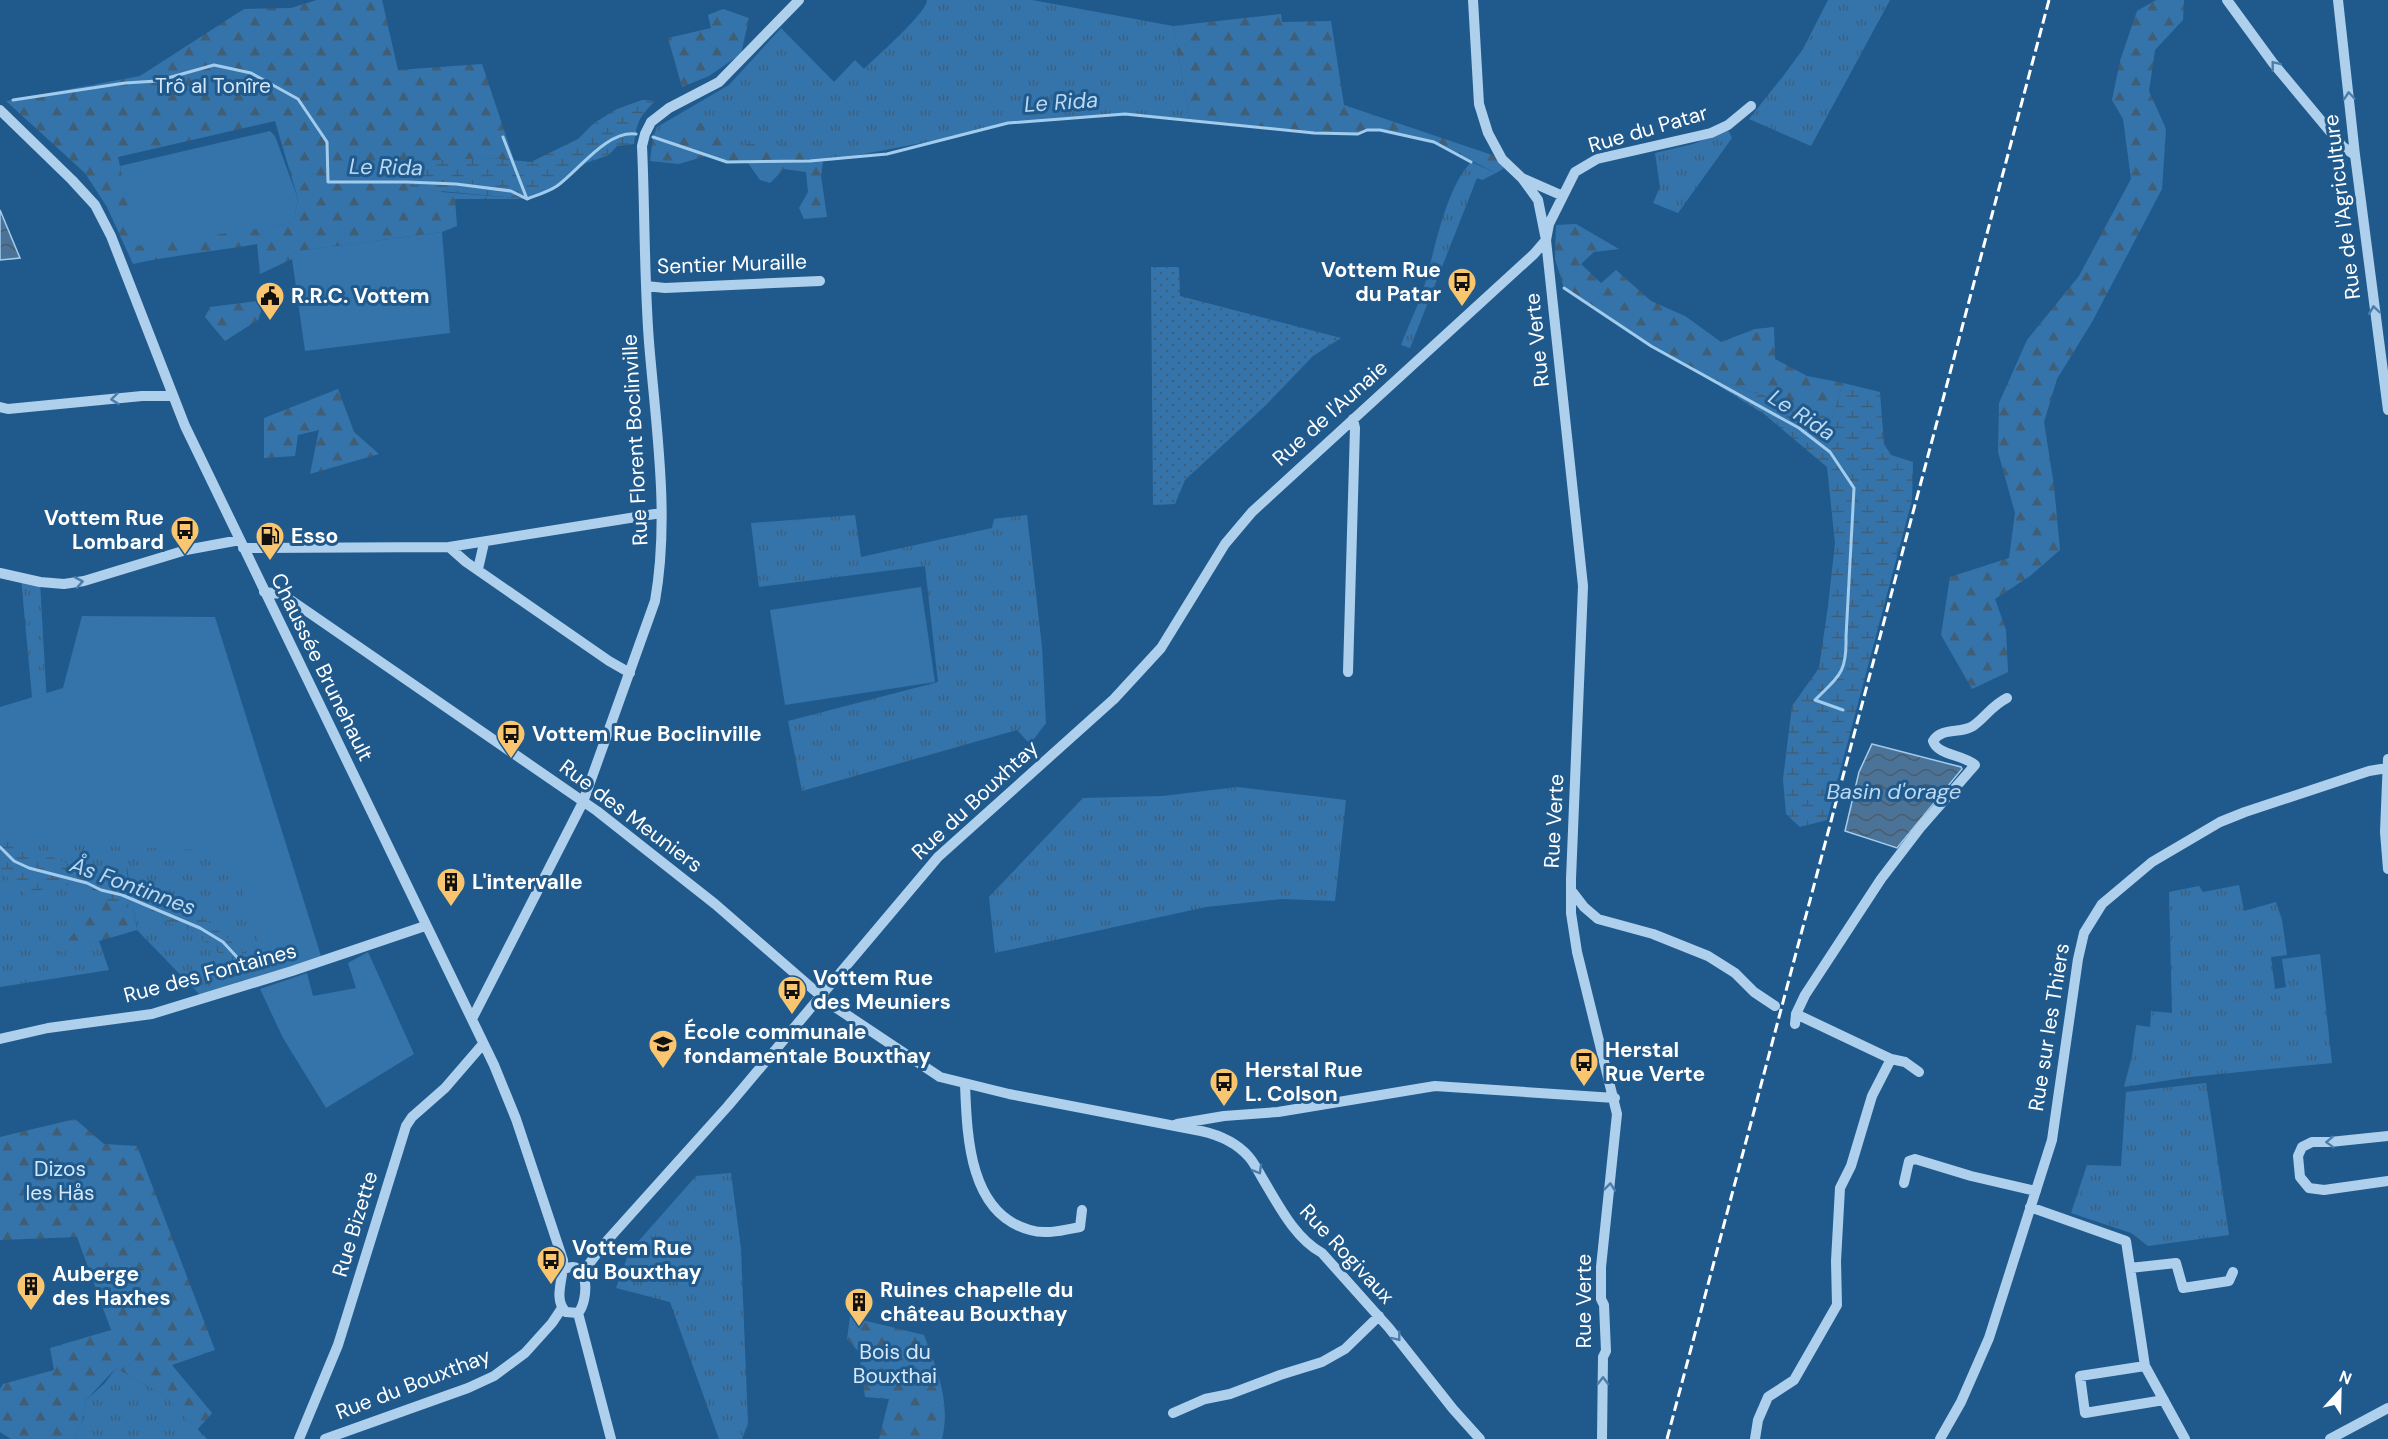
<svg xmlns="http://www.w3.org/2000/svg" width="2388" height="1439" viewBox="0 0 2388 1439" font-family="'DM Sans',sans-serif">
<defs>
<pattern id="grass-tufts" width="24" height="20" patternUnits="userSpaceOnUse" patternTransform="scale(1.5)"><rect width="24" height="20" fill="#3474ab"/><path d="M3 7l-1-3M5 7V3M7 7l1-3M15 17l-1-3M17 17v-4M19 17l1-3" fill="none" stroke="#415e77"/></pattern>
<pattern id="forest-firs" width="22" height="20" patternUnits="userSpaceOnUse" patternTransform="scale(1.5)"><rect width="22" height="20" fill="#3474ab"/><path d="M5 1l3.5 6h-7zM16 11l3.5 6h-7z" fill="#415e77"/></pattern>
<pattern id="wetland-marsh" width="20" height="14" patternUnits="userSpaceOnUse" patternTransform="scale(1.5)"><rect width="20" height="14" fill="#3474ab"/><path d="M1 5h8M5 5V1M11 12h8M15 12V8" fill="none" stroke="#415e77"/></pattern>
<pattern id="garden-dots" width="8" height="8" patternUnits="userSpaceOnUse" patternTransform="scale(1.5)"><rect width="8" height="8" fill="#3474ab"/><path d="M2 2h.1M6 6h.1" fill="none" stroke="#415e77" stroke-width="1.8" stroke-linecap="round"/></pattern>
<pattern id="water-waves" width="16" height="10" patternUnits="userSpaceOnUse" patternTransform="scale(1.5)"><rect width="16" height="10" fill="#4b7397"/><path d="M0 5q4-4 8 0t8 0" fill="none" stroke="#4c5c6a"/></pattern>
</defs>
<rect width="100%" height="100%" fill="#205a8d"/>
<path fill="url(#grass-tufts)" d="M927,0H1032L1173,26L1190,119L1125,114L1008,123L963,135L838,159L810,161L727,162L653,137L657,127L729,85L781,28L834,82L855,60L864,69C877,56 926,14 927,0Z
M1828,0H1890L1811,146L1749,119L1784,75L1803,49Z
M1728,130L1732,138L1678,213L1653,203L1660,187L1655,153L1693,144Z
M1471,162L1496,173L1482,180L1477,178L1410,348L1401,345C1409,324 1420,302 1426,280C1436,244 1446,189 1471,162Z
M855,515L861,557L992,528L994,519L1027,515L1042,647L1046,723L1030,744L1017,730L802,791L788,721L938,682L925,566L759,587L751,523Z
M21,578L40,582L47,705L236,815L289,966L202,997L137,930L127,868L59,952L99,941L109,970L0,987V764L38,762Z
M1237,787L1346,800L1335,901L1282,899L1206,907L995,953L989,897L1083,798L1163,796Z
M2239,885L2244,911L2276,902L2282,920L2287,955L2271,957L2275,989L2286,987L2282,959L2320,954L2332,1063L2190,1077L2124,1087L2132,1056L2136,1025L2150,1027L2151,1011L2172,1013L2169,892L2199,886L2203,892Z
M2206,1083L2229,1235L2148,1246L2131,1233L2071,1213L2087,1165L2121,1166L2126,1092Z
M731,1173L741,1249L748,1424L742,1439H719L670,1302L616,1288L629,1252L696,1176Z
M116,1368L165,1396L207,1439H74L81,1425L86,1400L105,1383Z"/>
<path fill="url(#forest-firs)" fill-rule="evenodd" d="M317,0H382L398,70L482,64L514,160L490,158L464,160L441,192L527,199H455L457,226L442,232L292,252V259L260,274L257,244C216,251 174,255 133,264L107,207L85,173L6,101L140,76L244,9L291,8ZM275,121L298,199L294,220L284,225L240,230L127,199L118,157Z
M2156,0H2184L2183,20L2155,50L2149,91L2166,129L2162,189L2092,322L2057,379L2044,422L2054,486L2060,550L2030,576L1995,599L2006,630L2008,672L1972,689L1941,635L1950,577L2009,558L2015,513L1998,452L1999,403L2027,340L2079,276L2131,179L2123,119L2112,100L2120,61L2137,11Z
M723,9L749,18L741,54L709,76L682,87L668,38L711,28L708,15Z
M1281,14L1282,22L1331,21L1344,105L1495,156L1504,168L1496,173L1434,142L1380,130H1367L1358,134L1314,133L1190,119L1173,26Z
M685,123H706L736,150L745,144L790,145V152L824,154L821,176L827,217L804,219L799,208L808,192L806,172L784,169L770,183L760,180L748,163L727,162L709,155L679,164L650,161L653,137L668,141Z
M1576,224L1619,249L1594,252L1581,264L1601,283L1616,270L1651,301L1685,316L1721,342L1755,329L1774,327L1775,359L1807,376L1843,383L1832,419L1698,373L1627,331L1564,288L1555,259L1556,225Z
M265,300L258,320L225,341L205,317L210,307Z
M338,389L354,432L379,454L310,474L319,430L298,435L295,456L264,458V418Z
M126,867L137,930L58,953Z
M75,1119L104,1144L137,1146L215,1350L172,1365L212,1413L197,1430L165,1396L116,1368L86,1400L81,1425L74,1439H11L0,1432V1389L3,1384L54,1370L50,1348L111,1330L77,1237L0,1240V1137Z
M850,1317L924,1335C937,1370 951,1402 942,1439H879L889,1399L865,1397L859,1352L847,1339Z"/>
<path fill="url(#wetland-marsh)" d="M642,100L655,101C639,117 637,122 634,144L617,146L609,155L586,163L555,187L527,199L409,188L426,161L490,158L531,162L578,139L594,123L617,109Z
M1698,373L1832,419L1843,383L1880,392L1884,444L1891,455L1913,462L1912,500L1827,820L1800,827L1786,814L1783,779L1792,706L1819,668L1828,606L1835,543L1827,467L1764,414Z
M0,834L68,864L145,891L202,917L255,961L240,971L192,931L57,882L28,897L0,870Z"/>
<path fill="#3474ab" d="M270,131L275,136L298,199L294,220L284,225L135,246L120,166Z
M442,232L450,333L305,351L291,252Z
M921,587L935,682L785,705L770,610Z
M82,616L215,617L321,956L269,974L230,851L0,842V707L63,688Z
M368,952L414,1054L326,1108L283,1038L260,989L307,973L313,996L356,988L348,963Z"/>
<path fill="url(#garden-dots)" d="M1151,267H1179L1180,296L1341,338L1313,356L1265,406L1185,480L1175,504L1153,505Z"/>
<path fill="url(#water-waves)" stroke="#a2cced" stroke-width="1.5" d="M0,210L20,258L0,260Z
M1872,744L1961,767L1962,769L1897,848L1845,831L1859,772Z"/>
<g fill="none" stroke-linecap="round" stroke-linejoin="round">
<path stroke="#a2cced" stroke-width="3" d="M13,100L125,83L157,81L214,65L251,73L298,99L327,142L328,182H407L456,184L511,191L527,199C537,195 548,192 557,186C579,170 607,130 636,134
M503,137L527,199
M653,137L727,162L810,161L887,154L1008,123L1125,114L1314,133L1358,134L1367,130H1380L1434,142L1471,162
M1564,288L1651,346L1799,428L1830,452L1854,488L1846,637C1847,673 1839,676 1815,700L1843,710
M0,847L14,861L29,868L87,883L101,890L122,895L200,928L223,942L248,969"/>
<path stroke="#afd0ec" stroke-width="10" d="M1473,0L1479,104L1488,133L1502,159L1522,178L1538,200L1546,240L1583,586L1571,879V913L1577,952L1617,1114L1601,1267V1299L1604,1305L1606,1351L1603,1357L1602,1439
M2227,0L2273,63L2343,147L2355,155
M2338,0L2355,155L2388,410
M0,110L72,180L95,205L111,236L185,426L494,1065L516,1119L563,1260C565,1275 552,1299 566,1312L578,1313C589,1301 590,1257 564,1269
M1522,178L1563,196
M646,286L665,288L820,281
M0,407L8,409L142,396H173
M449,547L466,562L609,661L630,673
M243,548L449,547L661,513
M478,569L484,543
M0,573L40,582L64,584L84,581L186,550L240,540
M264,592L282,594L597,811L715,904L829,1003L940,1077L1009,1094L1201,1131C1219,1135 1237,1143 1249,1157C1255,1164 1259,1173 1264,1181C1279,1206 1295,1238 1322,1253L1389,1328L1453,1409L1480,1439
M1348,672L1355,428L1353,419
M2388,759L2385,832L2388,869
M1571,890L1584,907L1598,919L1653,934L1708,956L1735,973L1754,992L1775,1006
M1796,1014L1891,1059L1905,1062L1919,1072
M472,1019L583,802L655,601C670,516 656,428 649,342C644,277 645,212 642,146L645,134L651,122L669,108L719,82L799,0
M1795,1024L1796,1014L1805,995L1881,879L1920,828L1975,765C1963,754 1938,756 1933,741C1941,727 1961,734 1973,726C1986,717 1991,706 2007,698
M0,1039L48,1028L152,1014L292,971L425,926
M965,1084C967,1136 969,1214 1030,1230C1046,1235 1064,1230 1080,1227L1082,1210
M1177,1124L1224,1116L1278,1112L1435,1086L1615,1098
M2388,1136L2330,1142H2312L2302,1147L2298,1156L2300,1177L2309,1188L2324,1190L2388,1181
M1904,1183L1909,1161L1915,1159L1971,1176L2036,1191
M2030,1207L2126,1241L2145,1366L2185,1439
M2130,1268L2176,1263L2183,1288L2229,1281L2233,1272
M583,1272L604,1244L728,1106L938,857L1114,699L1161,648L1225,544L1252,512L1534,254L1546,240L1549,224L1575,172L1597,159L1711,133L1728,125L1751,106
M578,1313L611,1439
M2145,1366L2080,1376L2085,1413L2164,1400
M1173,1413L1205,1399L1230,1394L1280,1375L1322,1362L1345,1349L1379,1316
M299,1439L338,1345L406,1126L412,1117L445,1088L483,1044
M325,1439L468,1388L494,1376L525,1353L552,1323L562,1308
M1755,1439L1758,1420L1768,1397L1794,1380L1837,1305L1836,1261L1840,1188L1851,1166L1872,1096L1891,1059
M1940,1439L1961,1402L1989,1338L2052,1140L2078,959L2084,933L2102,904L2152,862L2220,822L2245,812L2369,771L2387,768
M2330,1439L2388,1408"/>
<path stroke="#fff" stroke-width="3" stroke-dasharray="10 4.5" stroke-linecap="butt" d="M1667,1439L2049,0"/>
</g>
<defs><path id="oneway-chevron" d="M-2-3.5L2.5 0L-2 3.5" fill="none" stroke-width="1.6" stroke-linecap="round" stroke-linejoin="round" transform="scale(1.5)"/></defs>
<g stroke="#4b7daa">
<use href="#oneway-chevron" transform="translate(2275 65) rotate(-128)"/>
<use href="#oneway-chevron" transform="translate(2349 96) rotate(-95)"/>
<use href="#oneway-chevron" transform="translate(2374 310) rotate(-98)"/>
<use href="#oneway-chevron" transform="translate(115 399) rotate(174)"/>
<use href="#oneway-chevron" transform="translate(79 582) rotate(-10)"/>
<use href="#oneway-chevron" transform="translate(2330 1142) rotate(178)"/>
<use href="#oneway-chevron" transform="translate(1258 1170) rotate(60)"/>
<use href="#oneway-chevron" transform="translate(1610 1187) rotate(-84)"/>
<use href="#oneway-chevron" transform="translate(1397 1337) rotate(52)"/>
<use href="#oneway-chevron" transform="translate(1603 1381) rotate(-89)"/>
</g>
<defs>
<g id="bus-pin" transform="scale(1.5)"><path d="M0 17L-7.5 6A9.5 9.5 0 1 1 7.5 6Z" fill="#f9c56f" stroke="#205a8d"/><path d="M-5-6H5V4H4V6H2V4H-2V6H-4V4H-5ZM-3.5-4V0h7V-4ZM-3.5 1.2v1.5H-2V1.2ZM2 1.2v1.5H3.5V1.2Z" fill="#111"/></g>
<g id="civic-pin" transform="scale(1.5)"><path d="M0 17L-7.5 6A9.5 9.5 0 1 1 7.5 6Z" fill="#f9c56f" stroke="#205a8d"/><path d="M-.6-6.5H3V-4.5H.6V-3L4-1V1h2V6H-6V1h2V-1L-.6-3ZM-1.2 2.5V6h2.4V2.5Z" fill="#111"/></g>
<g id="fuel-pin" transform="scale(1.5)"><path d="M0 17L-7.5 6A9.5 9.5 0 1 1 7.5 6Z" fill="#f9c56f" stroke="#205a8d"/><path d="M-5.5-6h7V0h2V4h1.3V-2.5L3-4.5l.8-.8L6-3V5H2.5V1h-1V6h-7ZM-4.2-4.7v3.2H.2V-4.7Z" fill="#111"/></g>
<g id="building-pin" transform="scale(1.5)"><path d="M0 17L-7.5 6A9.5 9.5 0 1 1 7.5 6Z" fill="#f9c56f" stroke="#205a8d"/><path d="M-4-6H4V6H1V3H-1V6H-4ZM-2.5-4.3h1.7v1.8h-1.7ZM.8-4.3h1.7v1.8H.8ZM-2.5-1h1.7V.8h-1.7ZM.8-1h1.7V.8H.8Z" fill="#111"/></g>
<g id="school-pin" transform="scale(1.5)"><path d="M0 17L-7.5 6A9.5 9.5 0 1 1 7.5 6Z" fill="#f9c56f" stroke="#205a8d"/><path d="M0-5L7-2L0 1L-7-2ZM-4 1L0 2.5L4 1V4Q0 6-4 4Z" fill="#111"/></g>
</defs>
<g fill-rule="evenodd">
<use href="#bus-pin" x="1462" y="282"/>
<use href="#civic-pin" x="270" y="296"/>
<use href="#bus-pin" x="185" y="530"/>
<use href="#fuel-pin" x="270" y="536"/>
<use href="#bus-pin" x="511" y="734"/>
<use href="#building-pin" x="451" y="882"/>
<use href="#bus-pin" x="792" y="990"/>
<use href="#school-pin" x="663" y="1044"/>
<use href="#bus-pin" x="1584" y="1062"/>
<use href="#bus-pin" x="1224" y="1082"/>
<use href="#bus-pin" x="551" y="1260"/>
<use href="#building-pin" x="31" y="1286"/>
<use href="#building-pin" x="859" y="1302"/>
</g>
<g text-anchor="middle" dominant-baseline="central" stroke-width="6" stroke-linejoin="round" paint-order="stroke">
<g font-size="21" fill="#d4e8f9" stroke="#205a8d">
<text x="213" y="86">Trô al Tonîre</text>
<text x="60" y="1169">Dizos<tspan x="60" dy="24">les Hås</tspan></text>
<text x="895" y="1352">Bois du<tspan x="895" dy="24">Bouxthai</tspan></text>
</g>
<g font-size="21" fill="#fff" stroke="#205a8d">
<text transform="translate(1648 129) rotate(-16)">Rue du Patar</text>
<text transform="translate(2342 207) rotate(-97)">Rue de l'Agriculture</text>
<text transform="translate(732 264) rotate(-2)">Sentier Muraille</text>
<text transform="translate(1537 340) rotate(-96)">Rue Verte</text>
<text transform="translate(1330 413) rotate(-42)">Rue de l'Aunaie</text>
<text transform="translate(635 440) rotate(-93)">Rue Florent Boclinville</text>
<text transform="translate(322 667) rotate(64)">Chaussée Brunehault</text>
<text transform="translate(975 800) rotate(-43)">Rue du Bouxhtay</text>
<text transform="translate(631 816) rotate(37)">Rue des Meuniers</text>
<text transform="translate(1554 821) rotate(-87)">Rue Verte</text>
<text transform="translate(210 973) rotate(-15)">Rue des Fontaines</text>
<text transform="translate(2049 1027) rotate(-81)">Rue sur les Thiers</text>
<text transform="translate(355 1224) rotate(-73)">Rue Bizette</text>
<text transform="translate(1347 1254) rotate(47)">Rue Rogivaux</text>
<text transform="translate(1584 1301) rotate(-90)">Rue Verte</text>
<text transform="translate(413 1384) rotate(-21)">Rue du Bouxthay</text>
</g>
<g font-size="21" font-weight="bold" fill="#fff" stroke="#205a8d" text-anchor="start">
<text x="1441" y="270" text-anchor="end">Vottem Rue<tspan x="1441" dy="24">du Patar</tspan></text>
<text x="291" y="296">R.R.C. Vottem</text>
<text x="164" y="518" text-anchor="end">Vottem Rue<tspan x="164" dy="24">Lombard</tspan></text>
<text x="291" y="536">Esso</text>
<text x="532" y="734">Vottem Rue Boclinville</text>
<text x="472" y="882">L'intervalle</text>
<text x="813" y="978">Vottem Rue<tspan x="813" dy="24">des Meuniers</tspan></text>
<text x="684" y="1032">École communale<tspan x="684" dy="24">fondamentale Bouxthay</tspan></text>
<text x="1605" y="1050">Herstal<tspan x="1605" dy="24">Rue Verte</tspan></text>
<text x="1245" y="1070">Herstal Rue<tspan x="1245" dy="24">L. Colson</tspan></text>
<text x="572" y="1248">Vottem Rue<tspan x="572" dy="24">du Bouxthay</tspan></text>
<text x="52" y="1274">Auberge<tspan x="52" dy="24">des Haxhes</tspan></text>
<text x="880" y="1290">Ruines chapelle du<tspan x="880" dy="24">château Bouxthay</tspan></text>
</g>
<g font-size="22" font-style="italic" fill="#bbd9f3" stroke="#205a8d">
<text transform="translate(1061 102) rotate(-4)">Le Rida</text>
<text transform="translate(386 167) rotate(1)">Le Rida</text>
<text transform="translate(1802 415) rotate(33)">Le Rida</text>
<text x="1894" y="791">Basin d'orage</text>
<text transform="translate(133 886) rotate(20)">Ås Fontinnes</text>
</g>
</g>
<g transform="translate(2340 1391) rotate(22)" stroke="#205a8d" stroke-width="4.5" paint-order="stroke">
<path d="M0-4.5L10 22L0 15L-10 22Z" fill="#ffffff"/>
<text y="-9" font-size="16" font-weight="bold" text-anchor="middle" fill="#ffffff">N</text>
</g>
</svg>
